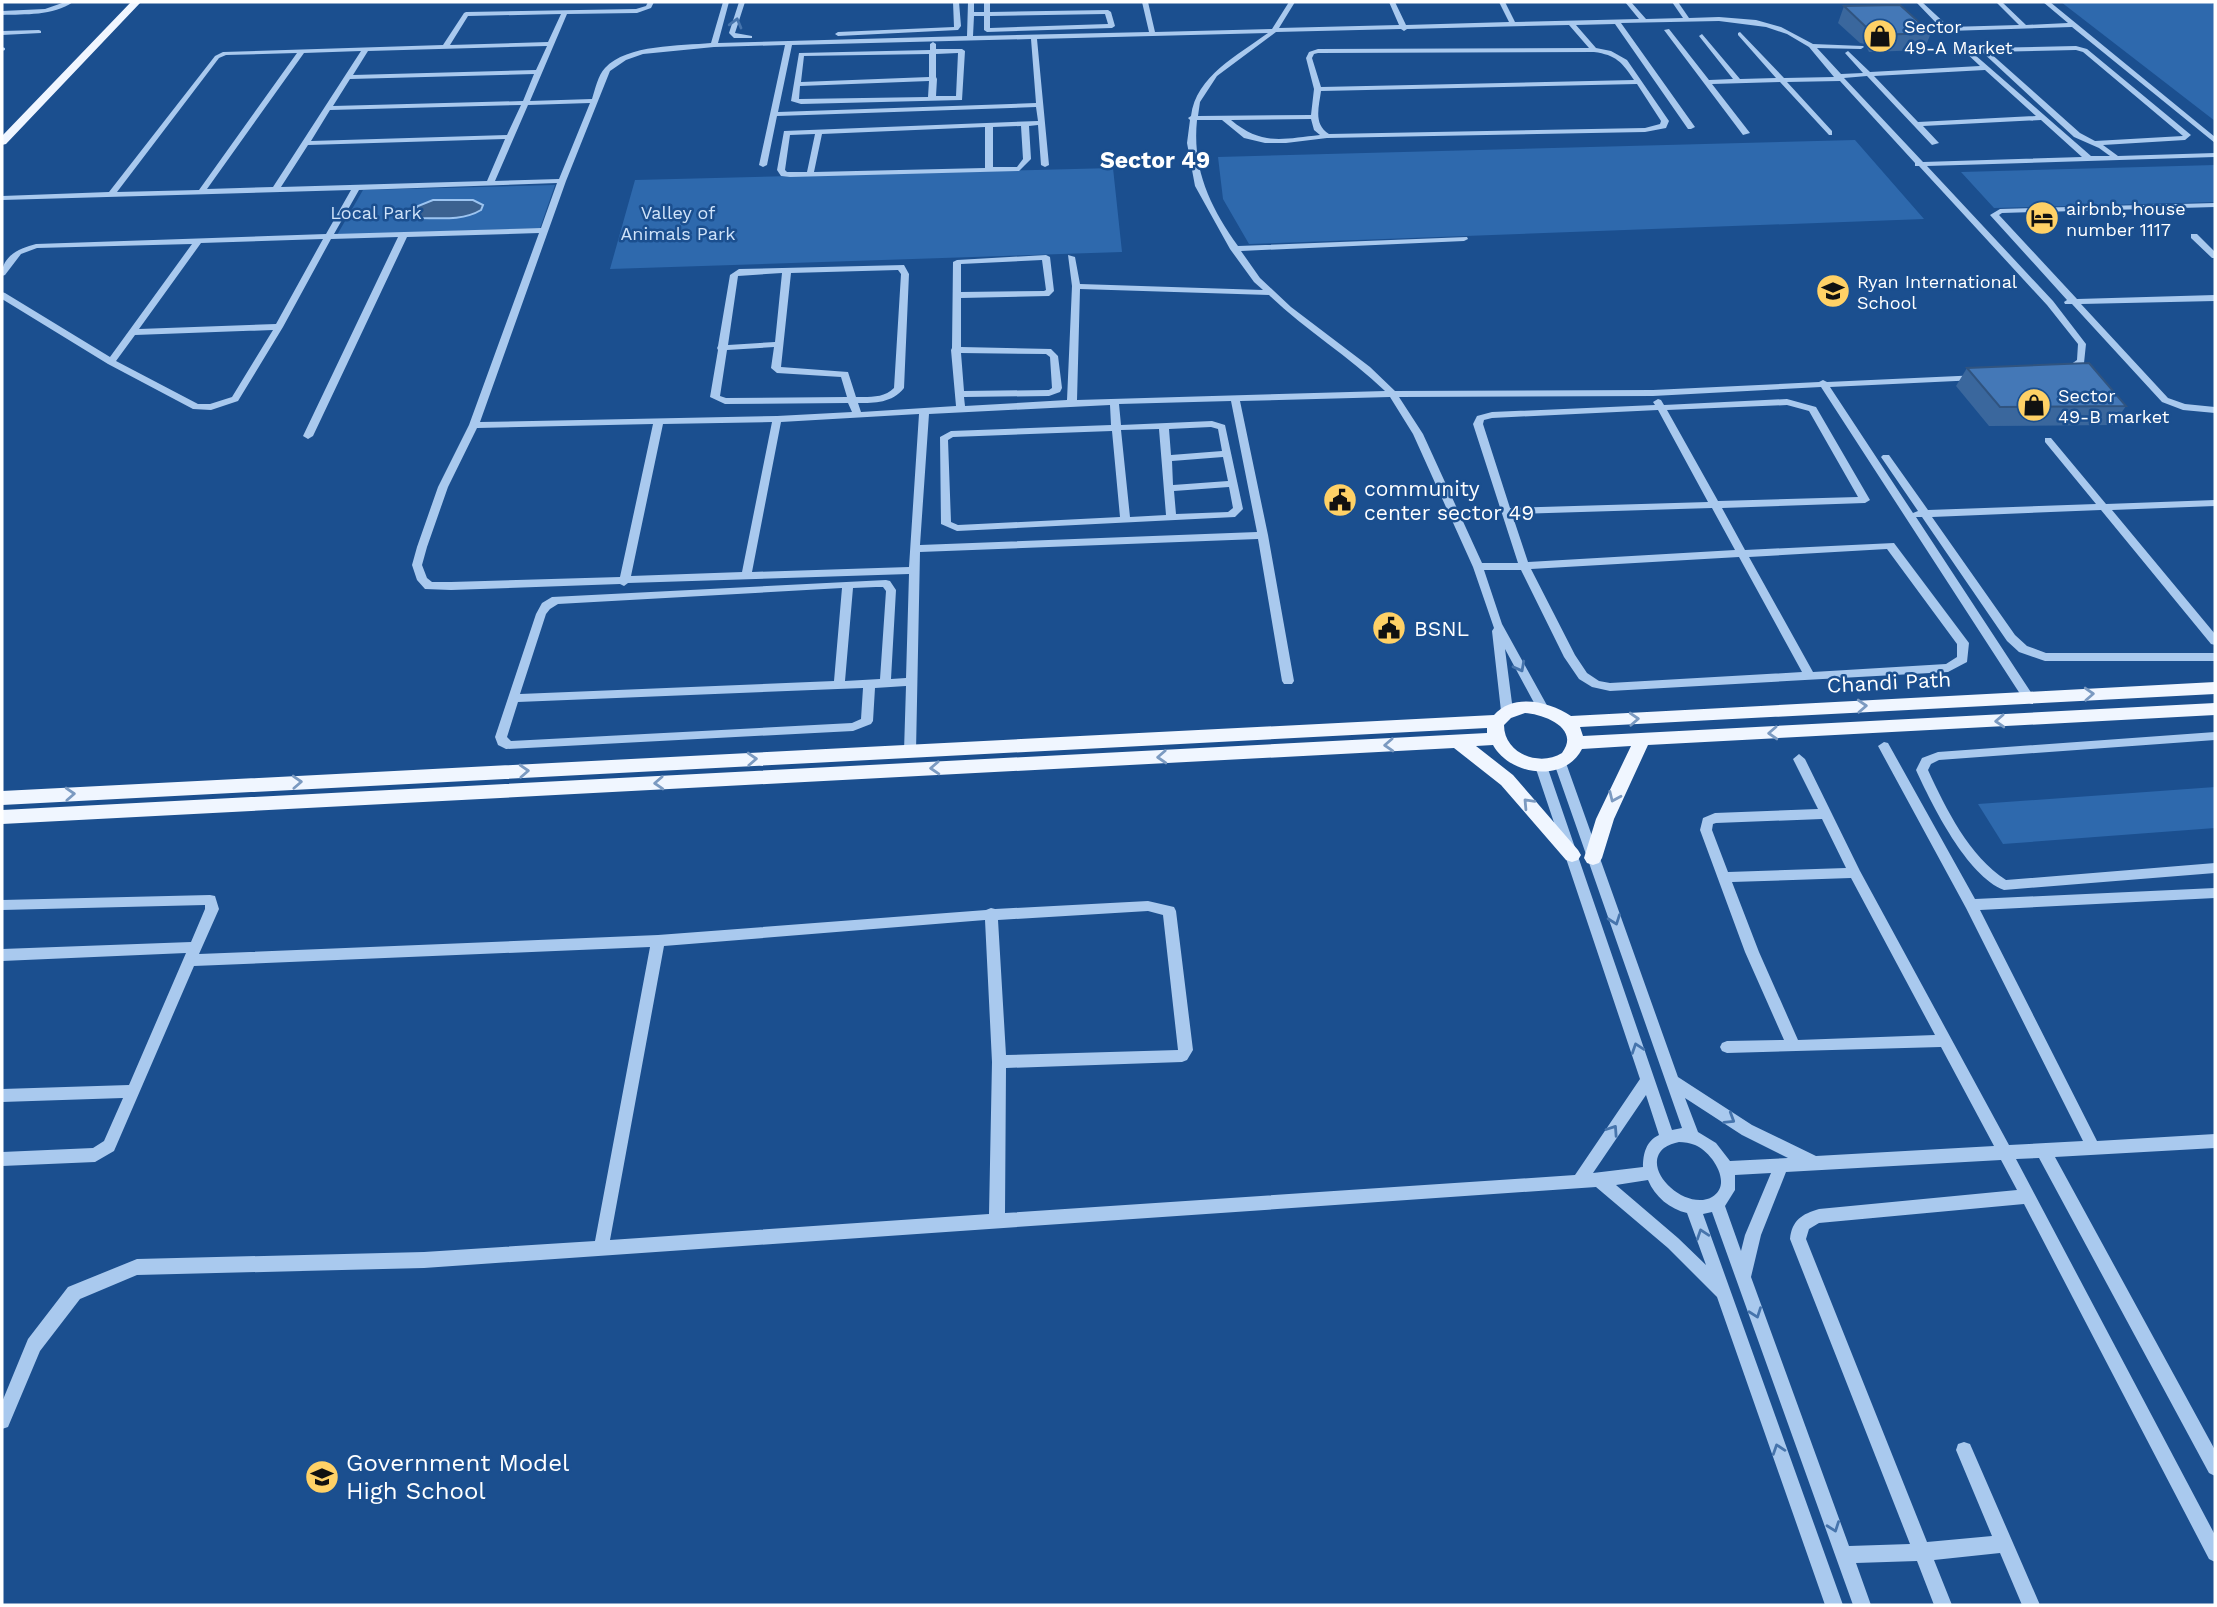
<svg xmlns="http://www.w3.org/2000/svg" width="2217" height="1607" viewBox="0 0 2217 1607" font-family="'Work Sans',sans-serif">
<rect width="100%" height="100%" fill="#1b4f8f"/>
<path fill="#2e69ad" d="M2061,2H2210L2215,5V121Z
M1855,140L1924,219L1249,244L1223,199L1218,157Z
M2215,165V202L1994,208L1961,172Z
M1113,168L1122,252L610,269L635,180Z
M555,185L540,228L337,235L363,190Z
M2215,787V828L2003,844L1978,804Z"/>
<path fill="#3c6290" stroke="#9cc4f0" stroke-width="2" d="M433,200H473L483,205L481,210C463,221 439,218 419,218L413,213L418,206Z"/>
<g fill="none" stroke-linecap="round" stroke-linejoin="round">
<path fill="#a9c9ee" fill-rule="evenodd" d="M65,2H73C53,16 25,14 2,15V11L45,9Z
M648,2H654L651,8L637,13L567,14L530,101L592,99C595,90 598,75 605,68C627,44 681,46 711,43L723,2H729L718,43L967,36L968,2H974V12H984V2H990V12L1108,10L1111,12L1115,26L1112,28L987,32L984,30V16H974L973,36L1149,32L1142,2H1148L1155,32L1272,29L1289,2H1295L1279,28L1399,25L1389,2H1395L1406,25L1509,22L1499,2H1505L1515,22L1639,19L1625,2H1631L1646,19L1683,18L1672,2H1678L1689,18L1719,17L1756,20L1781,27L1813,44L1863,46L1864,47L1861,49L1817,48L1841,74L1863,73L1845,53L1848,51L1870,72L1980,66L1962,49L1967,48L2091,156H2110L2099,148L2074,137L1980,50L1983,48L2076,46L2087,49L2191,135L2185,140L2103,145L2118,156L2215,153V157L1927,166L2053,301L2086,344L2084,363L2073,373L2065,375L2060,372L2077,360L2078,344L2047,305L1919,166H1915V163L1840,81L1787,82L1832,131V135H1829L1780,82L1712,84L1750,133L1743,135L1664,30L1669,29L1709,80L1733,79L1699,36L1702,34L1740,79L1776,78L1738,35V33L1740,32L1784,78L1834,77L1809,47L1787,34L1766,27L1719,21L1621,23L1695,127L1691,129H1688L1615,24L1576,25L1596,48L1611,51L1627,60L1669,121L1666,128L1645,132L1327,138L1286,143H1265L1244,138L1222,120H1197C1192,169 1210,207 1238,246L1467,237L1468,239L1464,241L1241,251L1260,278L1291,307L1370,367L1395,391L1653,390L1819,382L1823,380L1827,382L1980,375L1982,377L1977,380L1830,387L1913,513L1918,511L1881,457L1883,455H1889L1928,510L2096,504L2045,442V438H2051L2106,504L2215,500V506L2112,510L2215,634V645L2211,644L2101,510L1932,517L2015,635L2027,646L2046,653H2215V661H2045L2019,652L2007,641L1922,517H1916L2034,697L2028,701L2024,700L1821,387L1653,396L1399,397L1423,434L1482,563H1518L1473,424L1477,416L1492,412L1655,405L1653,402L1658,399L1661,400L1664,405L1787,399L1816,407L1870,500L1865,503L1722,508L1745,550L1894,543L1969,643L1967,662L1948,672L1610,691L1592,687L1579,679L1564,657L1521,570H1484L1502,624L1549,709L1543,713L1539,712L1505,649L1513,711L1507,715L1501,711L1492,631L1494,628L1473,567L1413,434L1390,397L1240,401L1268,535L1294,681L1292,684H1284L1282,681L1258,539L920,552L916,751L914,754H906L904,751L906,686L875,688L873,721L871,724L853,731L506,749L498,745L495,737L536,614L542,603L552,597L886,580L890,581L896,590L891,679L906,678L909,574L628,583L624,586L620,584L451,590L425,589L417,580L412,565L417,547L438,487L469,425L539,233L407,237L313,436L308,439L303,436L398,237L331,239L283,327L238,401L211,410L193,409L108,364L2,299V292L5,293L110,357L192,244L37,248L21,254L5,275L2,276C1,256 20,248 36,244L326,234L351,190L2,200V196L109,192L215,56L223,52L443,45L464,13L466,12L636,9L646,6ZM561,14L548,42L450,45L468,16ZM1105,14L1108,24L990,28V16ZM1569,25L1589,48L1318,49L1309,52L1306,58L1314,89L1311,115L1198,116L1200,102L1217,76L1276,32L1401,29L1404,31L1407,29ZM1268,33C1238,55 1196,76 1191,116L1188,118L1190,120L1187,143L1195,186L1230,249L1254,282L1263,290L1080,284L1075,257L1068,255L1072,286L1067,400L965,406L964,397L1049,396L1060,392L1062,388L1058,356L1051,349L961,347V298L1049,296L1054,291L1050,257L1046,255L957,260L953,262L952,348L951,350L956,406L861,412L858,403C875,403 892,403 904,388L909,274L904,265L739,269L730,275L718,346L717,348L718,350L710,397L725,404L848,403L852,412L777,416L480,422L566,181L610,71L626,60L643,54L714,47L785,45L759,165L763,167L767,165L777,116L1036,107L1038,121L784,131L777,170L781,176L790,177L1019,171L1031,159L1029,126L1038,125L1041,165L1045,167L1049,165L1037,39ZM1031,39L1036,103L778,112L792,45ZM547,46L536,70L353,75L368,51ZM2076,50L2083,52L2183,136L2095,141L2080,133L1989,52ZM361,51L273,187L207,189L304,53ZM1594,52C1616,55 1622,62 1634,80L1321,87L1312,58L1314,54L1318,53ZM297,53L199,190L117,192L219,58L226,55ZM1985,70L2036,116L1918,122L1874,76ZM534,74L523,101L333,106L350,79ZM1867,76L1932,145L1939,143L1923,126L2041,120L2082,157L1923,162L1844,78ZM1637,84L1661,121L1660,124L1645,128L1329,134C1313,124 1319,107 1321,91ZM590,103L559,179L495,181L528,105ZM521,105L507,135L311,141L330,110ZM1311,119L1314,130L1320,135C1282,139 1262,146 1231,120ZM1021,126L1023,159L1017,167H993V127ZM985,127V168L814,172L822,134ZM815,134L807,172H787L785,170L790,135ZM505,139L487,181L281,187L308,145ZM557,183L541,228L334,234L359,190ZM323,239L276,324L139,329L201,243ZM1042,260L1046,290L1044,291L961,292V264ZM898,270L901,274L894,388C884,398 870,397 856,397L848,372L781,367L791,273ZM782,273L775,342L728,345L738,276ZM1080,289L1269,295C1305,330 1349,356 1385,391L1077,400ZM273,330L232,397L210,404H198L116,361L135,335ZM774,347L771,368L777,373L841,377L847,397L726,398L720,396L727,350ZM961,353L1046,354L1050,357L1052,388L1049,390L964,391ZM1231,401L1257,532L920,545L929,414L1110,405L1111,425L951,431L940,437L941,524L957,531L1235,517L1243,509L1225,425L1212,421L1121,425L1119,404ZM1787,405L1809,411L1858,497L1718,501L1667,410ZM1658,410L1708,502L1510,508L1483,424L1484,420L1492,418ZM919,414L909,567L752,572L781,422ZM772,422L742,572L631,576L663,424ZM653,424L620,577L451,582H432L427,578L422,565L427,547L448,487L477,428ZM1211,427L1218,429L1222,451L1171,455L1169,429ZM1159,429L1166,515L1130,517L1121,430ZM1112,431L1120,517L958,525L951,522L948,440L953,437ZM1223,457L1228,481L1173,485L1172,461ZM1229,487L1233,508L1228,512L1176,514L1174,491ZM1712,508L1735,550L1528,562L1512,514ZM1887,549L1957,644V657L1946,664L1813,672L1749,557ZM1739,557L1802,672L1610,683L1599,681L1587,673L1575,655L1531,569ZM876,587H883L886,591L880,679L845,681L853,588ZM842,588L834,681L520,694L546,614L550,609L558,604ZM863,688L861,719L852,723L511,741L507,737L518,702Z
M739,2H745L735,33L752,36V38H734L729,33Z
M953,2H959L961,26L958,30L838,36L835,34L838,32L954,27Z
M1916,2H1922L1949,27L2019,25L1996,2H2002L2026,25L2068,23L2043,2H2050L2215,137V143L2072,27L1948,31L1941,28Z
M39,30L41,31V33L2,35V31Z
M933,42L936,44V49H962L965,51L962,100L801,104L791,101L799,53L930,50V44ZM958,53L956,96H936L937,79L936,77V54ZM929,54V77L801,82L804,56ZM929,81L928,97L799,99L800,86Z
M2,47L5,48V50L2,51Z
M2215,203V207L2002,213L1999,215L2077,299L2215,295V301L2081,304L2168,398L2185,404L2215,407V413L2183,410L2162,402L2072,304H2065L2064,302L2067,300L1990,215L2000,209Z
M2191,234H2197L2215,252V258H2212L2191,238Z
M2215,732V740L1939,760L1931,764L1928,770C1946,809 1969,856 2006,880L2215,863V873L2004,890C1967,876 1932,805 1916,770L1922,758L1938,752Z
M1884,742L1888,743L1975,899L2215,888V898L1980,910L2097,1141L2215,1134V1148L2055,1157L2215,1450V1476L2209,1473L2039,1158L2016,1159L2215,1535V1562L2209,1559L2024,1204L1819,1223L1809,1229L1806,1239L1927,1542L1992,1536L1956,1450L1958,1444L1964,1442L1970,1444L2040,1605H2022L2000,1553L1934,1560L1952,1605H1934L1917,1561L1856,1563L1871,1605H1853L1712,1212L1703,1214L1843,1605H1825L1717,1297L1668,1248L1596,1187L424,1268L137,1275L80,1299L40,1351L8,1427L2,1429V1402L28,1339L68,1287L137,1259L424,1252L595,1241L650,947L194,966L114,1151L95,1162L2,1166V1152L93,1148L104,1141L123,1098L2,1102V1089L129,1085L186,953L2,961V949L191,942L205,909V905L2,910V900L210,895L215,896L219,909L199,954L658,935L986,910L991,908L995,909L1148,901L1174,907L1176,911L1193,1050L1187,1060L1182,1062L1006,1068L1005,1213L1575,1175L1640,1079L1535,766L1537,763L1541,761L1547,766L1672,1130L1682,1128L1554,763L1560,758L1566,763L1678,1077L1752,1125L1816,1156L1994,1146L1941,1047L1727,1053L1722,1051L1720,1047L1722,1043L1727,1041L1784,1040L1745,952L1700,830L1703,818L1715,813L1818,809L1793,759L1799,754L1805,759L1860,871L2009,1145L2083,1141L1966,908L1878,746ZM1822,819L1846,868L1728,872L1712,830L1713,824L1716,823ZM1851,878L1935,1035L1798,1040L1759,952L1732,882ZM1148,911L1163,915L1178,1050L1006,1055L998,920ZM985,920L992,1062L989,1214L610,1240L664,946ZM1646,1095L1659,1135C1646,1141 1643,1154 1643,1167L1593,1173ZM1685,1098L1742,1135L1788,1158L1730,1161L1716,1143L1698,1132ZM1679,1142C1684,1142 1690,1143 1695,1145C1711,1151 1734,1184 1712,1197C1686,1212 1639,1169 1664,1148C1668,1145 1674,1143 1679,1142ZM2001,1160L2017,1190L1819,1209C1802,1214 1792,1220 1790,1239L1910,1544L1849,1546L1751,1277L1761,1235L1786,1172ZM1771,1173L1745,1235L1741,1251L1725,1206L1735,1190V1175ZM1648,1180C1655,1197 1670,1209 1687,1213L1706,1265L1678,1238L1616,1185Z"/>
<path fill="#f0f6ff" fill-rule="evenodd" d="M131,2H141L6,144L2,145V136Z
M2215,682V694L1580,727L1583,736L2215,703V715L1648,745L1614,819L1602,858L1599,863L1593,865L1587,863L1584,858L1596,819L1631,746L1582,749C1565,783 1510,776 1493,745L1476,746L1513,775L1578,850L1581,855L1578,860L1572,862L1566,860L1501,785L1454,748L2,824V810L1487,733V728L2,805V791L1494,715C1513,693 1549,701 1571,716ZM1525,713C1543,714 1581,728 1562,753C1540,767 1504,754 1504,725L1511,718Z"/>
</g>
<path fill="#3a679d" d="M1844,6L1931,33L1924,50L1869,52L1865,44L1860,43L1838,23Z
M1967,368L2126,406L2113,425L1989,426L1956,386Z"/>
<path fill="#4478b7" stroke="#305480" stroke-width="2" d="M1900,5L1931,33L1875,35L1872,27H1866L1844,6Z
M2089,363L2126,406L2000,407L1967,368Z"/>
<defs><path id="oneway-chevron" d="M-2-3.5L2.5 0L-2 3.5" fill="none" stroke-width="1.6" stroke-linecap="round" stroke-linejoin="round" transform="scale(1.75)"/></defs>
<g stroke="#4674ac">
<use href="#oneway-chevron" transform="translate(736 23) rotate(-75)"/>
<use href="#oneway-chevron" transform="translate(1520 667) rotate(62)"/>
<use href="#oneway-chevron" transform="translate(1615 920) rotate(70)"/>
<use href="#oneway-chevron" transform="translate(1637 1048) rotate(-109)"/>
<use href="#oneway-chevron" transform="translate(1730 1119) rotate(32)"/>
<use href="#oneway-chevron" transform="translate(1613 1130) rotate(-56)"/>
<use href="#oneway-chevron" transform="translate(1702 1234) rotate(-109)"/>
<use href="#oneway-chevron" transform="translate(1756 1313) rotate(70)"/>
<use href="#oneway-chevron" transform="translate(1778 1449) rotate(-109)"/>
<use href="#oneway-chevron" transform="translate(1834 1527) rotate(70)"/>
</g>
<g stroke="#7b9ac1">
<use href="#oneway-chevron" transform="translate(2089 694) rotate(-3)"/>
<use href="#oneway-chevron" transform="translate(1862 706) rotate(-3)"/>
<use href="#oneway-chevron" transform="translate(1634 719) rotate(-3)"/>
<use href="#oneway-chevron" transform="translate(2000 721) rotate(177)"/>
<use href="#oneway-chevron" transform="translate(1773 733) rotate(177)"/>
<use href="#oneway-chevron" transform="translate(1389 745) rotate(177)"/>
<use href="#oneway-chevron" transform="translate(1162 757) rotate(177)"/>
<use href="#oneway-chevron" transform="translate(752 759) rotate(-3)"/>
<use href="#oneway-chevron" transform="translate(935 768) rotate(177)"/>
<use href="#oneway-chevron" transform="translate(524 771) rotate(-3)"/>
<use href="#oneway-chevron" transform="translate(297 782) rotate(-3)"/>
<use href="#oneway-chevron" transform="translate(659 783) rotate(177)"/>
<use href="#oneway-chevron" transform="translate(70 794) rotate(-3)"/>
<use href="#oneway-chevron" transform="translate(1614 797) rotate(114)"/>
<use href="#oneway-chevron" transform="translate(1528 803) rotate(-133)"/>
</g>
<defs>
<g id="shop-disc" transform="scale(1.75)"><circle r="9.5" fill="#ffd166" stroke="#1b4f8f"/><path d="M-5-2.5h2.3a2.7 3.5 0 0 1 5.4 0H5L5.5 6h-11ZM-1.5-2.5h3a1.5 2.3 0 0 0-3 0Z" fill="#111"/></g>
<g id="hotel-disc" transform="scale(1.75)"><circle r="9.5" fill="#ffd166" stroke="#1b4f8f"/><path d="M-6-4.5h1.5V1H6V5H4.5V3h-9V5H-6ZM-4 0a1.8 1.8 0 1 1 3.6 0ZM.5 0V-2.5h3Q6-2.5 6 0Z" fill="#111"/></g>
<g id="school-disc" transform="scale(1.75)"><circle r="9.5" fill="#ffd166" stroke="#1b4f8f"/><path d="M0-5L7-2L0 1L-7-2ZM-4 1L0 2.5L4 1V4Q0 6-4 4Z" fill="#111"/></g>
<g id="civic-disc" transform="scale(1.75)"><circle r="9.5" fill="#ffd166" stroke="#1b4f8f"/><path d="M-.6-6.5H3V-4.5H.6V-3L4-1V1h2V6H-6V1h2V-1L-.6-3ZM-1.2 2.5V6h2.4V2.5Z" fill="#111"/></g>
</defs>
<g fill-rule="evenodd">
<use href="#shop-disc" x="1880" y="36"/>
<use href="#hotel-disc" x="2042" y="218"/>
<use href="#school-disc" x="1833" y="291"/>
<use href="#shop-disc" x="2034" y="405"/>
<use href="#civic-disc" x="1340" y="500"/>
<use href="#civic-disc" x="1389" y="628"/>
<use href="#school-disc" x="322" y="1477"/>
</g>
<g text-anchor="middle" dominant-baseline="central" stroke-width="5" stroke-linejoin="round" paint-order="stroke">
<g font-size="18" fill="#fff" stroke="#1b4f8f" text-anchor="start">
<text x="1904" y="26">Sector<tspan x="1904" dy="21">49-A Market</tspan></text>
<text x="2066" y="208">airbnb, house<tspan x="2066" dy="21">number 1117</tspan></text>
<text x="1857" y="281">Ryan International<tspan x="1857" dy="21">School</tspan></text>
<text x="2058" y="395">Sector<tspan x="2058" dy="21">49-B market</tspan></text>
</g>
<g font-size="18" fill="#cfe3fa" stroke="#1b4f8f">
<text x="376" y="212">Local Park</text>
<text x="678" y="212">Valley of<tspan x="678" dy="21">Animals Park</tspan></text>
</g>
<g font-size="21" fill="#fff" stroke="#1b4f8f" text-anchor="start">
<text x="1364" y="488">community<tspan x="1364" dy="24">center sector 49</tspan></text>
<text x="1414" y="628">BSNL</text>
</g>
<g font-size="21" fill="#fff" stroke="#1b4f8f">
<text transform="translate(1889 682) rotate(-3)">Chandi Path</text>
</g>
<g font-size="23" font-weight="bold" fill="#fff" stroke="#1b4f8f">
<text x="1155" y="160">Sector 49</text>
</g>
<g font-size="24" fill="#fff" stroke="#1b4f8f" text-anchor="start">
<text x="346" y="1463">Government Model<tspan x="346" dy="28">High School</tspan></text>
</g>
</g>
<rect width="2217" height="1607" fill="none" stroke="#ffffff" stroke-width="7"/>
</svg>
